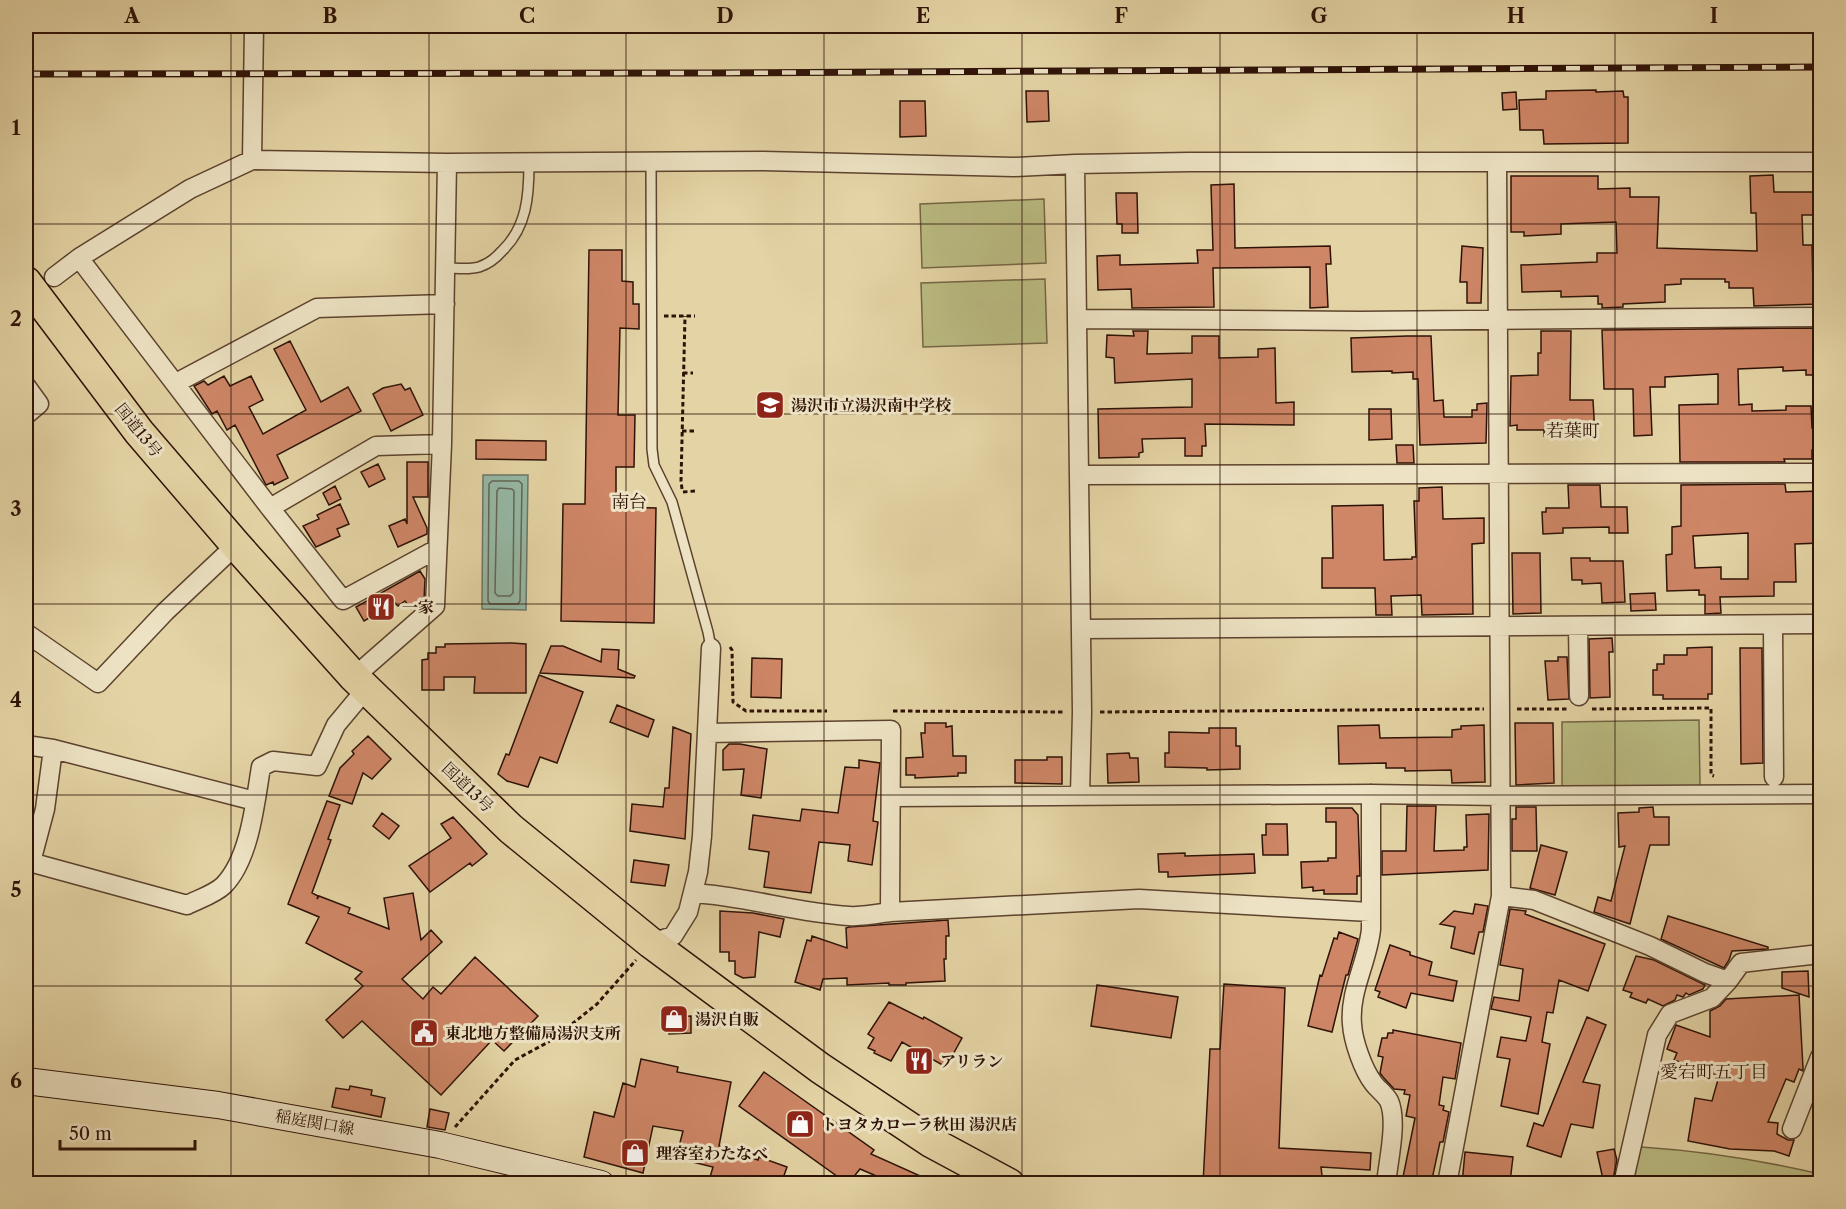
<svg xmlns="http://www.w3.org/2000/svg" width="1846" height="1209" viewBox="0 0 1846 1209" font-family="'Libre Caslon Text','Noto Serif JP',serif">
<rect width="100%" height="100%" fill="#e4d4a5"/>
<filter id="stains"><feTurbulence type="fractalNoise" baseFrequency=".00333" numOctaves="4"/><feColorMatrix values="0 0 0 0 .2 0 0 0 0 .09 0 0 0 0 .02 0 0 0 .5 -.17"/></filter>
<radialGradient id="worn" r=".72"><stop offset=".6" stop-color="#630" stop-opacity="0"/><stop offset="1" stop-color="#630" stop-opacity=".3"/></radialGradient>
<path fill="#babb82" stroke="#746644" stroke-width="1.5" d="M1044,199L1046,263L922,268L920,204Z
M1045,279L1047,343L923,347L921,283Z
M1699,720L1700,786L1562,788V722Z
M1641,1147C1703,1151 1760,1160 1820,1174V1184H1629L1636,1156Z"/>
<path fill="#95b8a5" stroke="#6c7666" stroke-width="1.5" d="M483,475H528L526,610L482,609Z"/>
<g fill="none" stroke-linecap="round" stroke-linejoin="round">
<path stroke="#626556" stroke-width="1.5" d="M492,481H519L522,484L520,601L518,604H490L488,601L489,484Z
M499,488L512,489L514,491L513,593L510,596H498L495,593L497,491Z"/>
</g>
<path fill="#ce8666" stroke="#2e1207" stroke-width="1.5" fill-rule="evenodd" d="M1596,90V92L1623,91L1624,97H1628V143L1544,144L1543,130H1520L1519,100L1546,99V91Z
M1026,91H1048L1049,121L1027,122Z
M1516,92L1517,109L1503,110L1502,93Z
M900,101H925L926,136L900,137Z
M1773,175L1774,192H1821V215H1802L1803,245H1812L1813,285H1821V304L1754,306L1753,288H1729V282H1725V279H1681V284L1665,285V302L1623,304V307L1602,308V304H1598V296L1561,297V291L1522,292L1521,265L1597,262V253H1617L1616,222L1561,224V234L1524,236V232H1511V176H1598V189L1630,188V197H1659L1657,248L1757,251L1756,213H1751L1750,176Z
M1234,184L1235,248L1330,246L1331,264H1326L1328,307L1310,308V267L1213,268L1214,307L1132,308L1131,289L1098,290L1097,256L1120,255V265L1198,263L1197,250H1213L1211,185Z
M1116,193H1137L1138,233H1122V224H1117Z
M1462,246L1483,248L1481,303H1467V282H1460Z
M589,250H622V281L633,282V304H639V329L620,328L618,415H635L634,467H616V507L656,508L654,623L561,621L563,504H585Z
M1817,328L1818,360H1821V375H1806V370L1783,371V367L1738,369L1739,405L1752,404V411L1786,410V406H1811L1812,428H1821V450H1812V459H1784L1785,462H1680L1679,405L1718,404V374L1665,377V387H1650L1652,435L1634,436L1633,389H1604L1602,330Z
M1133,331H1148L1147,354L1192,353V336H1219V358L1258,357V349L1275,348L1276,403L1294,402V425L1205,424L1206,446H1202V456H1185V438L1142,439L1143,452L1139,453V457L1099,458L1098,409L1192,407V379L1115,383L1114,358L1106,357L1107,335L1134,336Z
M1541,331H1571L1570,400H1593L1595,435L1544,436V430H1517V425L1510,426L1511,376L1538,375V353H1541Z
M1407,336H1431L1434,401L1443,400L1444,417H1472V410H1477V404L1487,403L1486,443L1420,445L1418,379H1413V372L1392,373V371L1352,372L1351,338Z
M290,341L321,402L348,387L361,411L277,455L288,478L274,485L273,482L266,485L235,425L227,430L217,411L212,414L194,386L204,381L208,385L224,376L230,386L251,376L263,400L249,407L263,434L306,410L274,349Z
M401,384L405,390L410,388L423,415L391,431L373,394L383,388Z
M1369,409H1391L1392,439L1369,440Z
M476,440L546,441V460L476,459Z
M1396,445H1413L1414,463H1397Z
M407,462H428V497H413L427,528V534L398,547L389,526L405,519L407,524Z
M378,464L385,479L369,487L361,472Z
M1785,484L1786,492L1821,491V543L1795,544L1796,582H1774V596L1720,597L1721,613L1705,614V595H1699V590L1667,591L1666,555L1672,554V527L1681,526V485ZM1748,533V579H1721V567L1695,568L1693,536Z
M1568,485H1600L1601,507H1627L1628,533H1609V527L1563,528V533L1543,534L1542,512H1546V508H1569Z
M335,486L341,499L329,505L323,493Z
M1442,487L1443,519L1484,518V543L1472,544L1473,614L1422,615L1421,595L1391,596L1392,615H1376L1375,588H1322V558H1333L1332,506L1383,505L1384,560L1412,559V557H1416L1414,501H1419V488Z
M340,504L349,524L337,529L340,536L316,547L303,526L319,519L317,515Z
M1512,553H1540L1541,613L1513,614Z
M1571,558H1590V561H1623L1625,602L1602,603L1601,583L1582,584V580H1572Z
M420,571L425,579L424,600L411,609L405,601L398,606L395,603L364,621L356,607Z
M1655,593L1656,610L1631,611L1630,594Z
M1612,638L1613,652H1609L1610,697L1590,698L1589,639Z
M512,643L526,644V693H474L475,677H444V690H422V660L428,659V653H436V647H445V644Z
M551,646H563L601,662L602,649L619,650L618,669L635,676L634,678L540,673Z
M1712,647V694H1708V699H1663V695H1653V670H1657V664H1664V655H1687V648Z
M1740,648H1762L1763,763L1741,764Z
M1558,657H1567L1569,699L1548,700L1545,661H1558Z
M752,658L782,659L781,698L751,697Z
M539,675L583,692L557,763L540,757L528,787L507,781L498,774L506,754L509,755Z
M617,705L654,720L648,737L610,722Z
M925,723H946V727L952,726L953,756H966V773H958V776L915,778V775H906V758L923,757L921,733H925Z
M1515,723H1553L1554,783L1516,785Z
M1379,725L1380,738L1452,737V730L1461,729V726L1484,725L1485,782L1452,783L1451,770L1405,771V768H1386V763L1339,764L1338,726Z
M673,727L691,734L685,839L630,831L632,804L663,807L665,788H669Z
M1209,728H1236V746H1240V769L1207,770V768L1165,767V753H1169V732L1209,733Z
M368,736L391,759L372,779L363,773L352,804L329,796L340,768L354,754L352,751Z
M729,744H740L767,749L761,798L741,795L744,769L723,770V750Z
M1129,753L1130,758H1138L1139,782L1108,783L1107,754Z
M1047,757H1062V784L1015,783V760H1047Z
M859,760L880,763L873,821L878,822L872,865L848,861L850,845L819,842L811,893L764,887L769,852L749,849L753,815L800,821L802,809L838,813L845,767L859,768Z
M327,801L340,805L328,839L331,840L312,893L318,896L317,899L319,896L350,908L348,913L389,929L384,898L413,893L421,940L431,930L442,942L402,979L423,999L433,987L441,994L475,957L538,1016L504,1051L492,1040L441,1095L362,1021L343,1038L326,1020L363,986L355,979L362,972L306,943L319,917L288,904Z
M1407,806H1436L1434,851L1464,850V847H1467L1466,815L1489,814L1488,870L1382,875V851H1406Z
M1516,807H1536L1537,851H1512V819H1516Z
M1653,807L1654,817H1669V845H1650L1630,924L1594,912L1598,897L1611,901L1625,846L1619,847L1618,813L1639,812V808Z
M1326,808H1352L1358,815L1360,876H1357V894H1324V890L1313,891V887L1302,888L1301,862L1328,861V858H1336V822H1326Z
M382,813L399,826L389,839L373,826Z
M453,817L487,854L472,866L470,863L430,892L409,866L451,838L441,824Z
M1266,824H1287L1288,855H1263L1262,835H1266Z
M1541,845L1567,852L1555,895L1530,888Z
M1185,853V856L1254,854L1255,873L1168,877V872H1159L1158,854Z
M634,860L669,865L665,886L631,882Z
M1475,904L1488,906L1483,932H1479L1474,954L1451,948L1455,927L1440,924L1454,911L1473,914Z
M1510,909L1526,911L1525,914L1605,944L1588,991L1559,980L1553,1013L1547,1012L1542,1042L1550,1044L1538,1114L1501,1106L1510,1059L1497,1057L1501,1037L1526,1041L1531,1017L1491,1009L1494,997L1519,1001L1523,969L1500,965Z
M720,911L753,913L784,919L780,937L759,932L755,977L743,978L735,974V961H729V952H720Z
M1668,916L1768,947V949L1732,951L1729,960L1724,968L1661,939Z
M948,920L949,936H946V959H944L945,981L906,983V985H889V983L847,985V978L823,979L820,990L795,982L807,940L811,941L812,936L847,948L846,928L849,927Z
M1339,932L1358,939L1348,975H1346L1332,1032L1308,1026L1320,975L1322,976L1334,938L1337,939Z
M1390,945L1410,952V955L1432,962L1429,975L1457,981L1453,1001L1411,993L1406,1008L1378,997L1380,992L1375,990Z
M1636,956L1654,960L1705,985L1703,989L1689,995L1686,993L1683,997L1677,995L1675,1000L1663,1006L1648,999L1646,1003L1630,997L1632,993L1623,990Z
M1808,971L1809,997L1782,988V972Z
M1224,984L1285,988L1279,1148L1371,1153L1370,1170L1321,1167L1323,1184H1203L1210,1049H1220Z
M1097,985L1178,997L1171,1038L1091,1026Z
M1799,995L1803,1068V1071L1799,1069L1794,1082L1786,1079L1768,1122L1778,1123L1777,1134L1788,1140H1794L1789,1156L1774,1151L1730,1149L1688,1141L1695,1098L1712,1101L1719,1076L1674,1060L1677,1053L1667,1049L1676,1025L1710,1037V1011L1720,1006L1726,999Z
M889,1002L923,1019L924,1017L962,1038L946,1067L902,1042L891,1061L874,1053L875,1051L868,1048L874,1038L868,1034Z
M691,1016V1033L669,1034V1017Z
M1587,1017L1606,1025L1583,1082L1600,1085L1593,1128L1571,1124L1561,1157L1527,1146L1534,1123L1543,1126Z
M1393,1030L1461,1043L1455,1079L1443,1077L1439,1105L1444,1106L1443,1110L1449,1112L1443,1142H1440L1431,1184L1402,1182L1415,1118L1406,1116L1410,1095L1404,1094L1405,1090L1394,1089L1383,1077L1380,1073L1383,1057L1378,1056L1382,1038H1387L1388,1033H1393Z
M641,1059L678,1067L677,1072L731,1082L719,1146L758,1160L759,1157L787,1167L781,1184H708L713,1167L676,1158L683,1131L653,1126L643,1173L584,1157L594,1112L614,1117L623,1083L635,1087Z
M764,1072L874,1150L871,1154L938,1184H895L860,1169L848,1184L739,1106Z
M350,1086L372,1090L371,1095L385,1098L381,1117L332,1107L336,1088L349,1090Z
M430,1109L449,1113L445,1130L427,1127Z
M1614,1149L1617,1160L1612,1184H1604L1597,1152Z
M1465,1152L1513,1157L1510,1182L1487,1179V1184H1462Z"/>
<g fill="none" stroke-linecap="round" stroke-linejoin="round">
<g stroke="#5c422e" stroke-width="12">
<path id="service" d="M651,162L652,449L654,465L672,502L708,632L711,648
M446,268C456,268 469,270 479,267C488,264 496,258 502,251C527,227 529,196 529,163"/>
</g>
<g stroke="#5c422e" stroke-width="21">
<path id="minor" d="M252,160L254,26
M1075,164L1082,712L1080,795
M79,258L270,508L376,446L442,444
M54,277L79,258L190,189L252,160L447,163L763,161L1014,167L1075,164L1189,162H1820
M1079,319L1360,321L1820,317
M176,383L317,308L445,304
M26,386L39,404L26,415
M1079,475L1820,473
M270,508L343,600L437,549
M1773,625L1774,777
M1578,626L1579,696
M1082,629L1820,624
M26,633L98,683L165,612L236,545
M354,677L435,606L442,444L447,163
M707,733L891,730L890,912
M26,745L53,749L255,801
M1371,794V929C1368,961 1349,991 1352,1024C1353,1041 1363,1070 1374,1084C1378,1089 1386,1095 1389,1101C1398,1121 1388,1162 1386,1184
M892,797L1371,794L1501,796L1820,794
M26,861L187,905C199,899 215,894 224,885C250,858 255,803 261,767L273,761L317,766L336,725L366,689
M31,862L45,809L53,749
M693,893C746,896 796,913 849,916C862,917 877,914 890,912L1139,899L1370,912
M1501,896L1534,900L1650,946L1705,973L1728,981L1741,963L1820,954
M651,943L673,936L688,912L698,872L702,836L711,648
M1792,1129L1820,1057
M1447,1184L1501,896L1497,162
M1623,1184L1657,1035L1670,1014L1712,998L1728,981"/>
</g>
<g stroke="#2e1207" stroke-width="28">
<path id="secondary" d="M26,1081L218,1105L440,1145L601,1184"/>
</g>
<g stroke="#2e1207" stroke-width="33">
<path id="trunk" d="M26,282L139,432L236,545L354,677L511,829L651,943L820,1068L931,1142L1009,1184"/>
</g>
<path stroke="#2e1207" stroke-width="3" stroke-dasharray="4.5 3" stroke-linecap="butt" d="M1230,26V32L1820,26
M664,316H695
M683,373H693
M682,431H694
M682,489L681,481L685,316
M683,492L695,491
M730,647L732,650L733,702L746,711H827
M1517,709H1568
M1592,709L1711,708V775L1714,776
M893,711L1064,712
M1100,712L1484,709
M455,1127L515,1060L552,1040L597,1004L636,960"/>
<use href="#service" stroke="#ede3c4" stroke-width="9"/>
<use href="#minor" stroke="#ede3c4" stroke-width="18"/>
<use href="#secondary" stroke="#ede3c4" stroke-width="26"/>
<use href="#trunk" stroke="#e4d4a5" stroke-width="30"/>
<g stroke="#2e1207" stroke-width="7">
<path id="rail" d="M26,74L710,73L1820,67"/>
</g>
<use href="#rail" stroke="#ede3c4" stroke-width="4.5" stroke-dasharray="14" stroke-linecap="butt"/>
</g>
<path fill="none" stroke="#2e1207" stroke-width="1.5" stroke-opacity="0.55" d="M231,26V1184M429,26V1184M626,26V1184M824,26V1184M1022,26V1184M1220,26V1184M1417,26V1184M1615,26V1184M26,224H1820M26,414H1820M26,604H1820M26,795H1820M26,986H1820"/>
<defs>
<g id="school-square" transform="scale(1.5)"><rect x="-9" y="-9" width="18" height="18" rx="4" fill="#8f2418" stroke="#ede3c4"/><path d="M0-5L7-2L0 1L-7-2ZM-4 1L0 2.5L4 1V4Q0 6-4 4Z" fill="#fff"/></g>
<g id="restaurant-square" transform="scale(1.5)"><rect x="-9" y="-9" width="18" height="18" rx="4" fill="#8f2418" stroke="#ede3c4"/><path d="M-5-6h1v4h1v-4h1v4h1v-4h1v5L-1.5 .5V6h-2V.5L-5-1ZM5-6V6H3V1.5H1.5Q1.5-4 5-6Z" fill="#fff"/></g>
<g id="shop-square" transform="scale(1.5)"><rect x="-9" y="-9" width="18" height="18" rx="4" fill="#8f2418" stroke="#ede3c4"/><path d="M-5-2.5h2.3a2.7 3.5 0 0 1 5.4 0H5L5.5 6h-11ZM-1.5-2.5h3a1.5 2.3 0 0 0-3 0Z" fill="#fff"/></g>
<g id="civic-square" transform="scale(1.5)"><rect x="-9" y="-9" width="18" height="18" rx="4" fill="#8f2418" stroke="#ede3c4"/><path d="M-.6-6.5H3V-4.5H.6V-3L4-1V1h2V6H-6V1h2V-1L-.6-3ZM-1.2 2.5V6h2.4V2.5Z" fill="#fff"/></g>
</defs>
<g fill-rule="evenodd">
<use href="#school-square" x="770" y="405"/>
<use href="#restaurant-square" x="381" y="607"/>
<use href="#shop-square" x="674" y="1019"/>
<use href="#civic-square" x="424" y="1033"/>
<use href="#restaurant-square" x="919" y="1061"/>
<use href="#shop-square" x="800" y="1124"/>
<use href="#shop-square" x="635" y="1153"/>
</g>
<g text-anchor="middle" dominant-baseline="central" stroke-width="6" stroke-linejoin="round" paint-order="stroke">
<g font-size="16" font-weight="bold" fill="#2e1207" stroke="#ede3c4" text-anchor="start">
<text x="791" y="405">湯沢市立湯沢南中学校</text>
<text x="402" y="607">一家</text>
<text x="695" y="1019">湯沢自販</text>
<text x="445" y="1033">東北地方整備局湯沢支所</text>
<text x="940" y="1061">アリラン</text>
<text x="821" y="1124">トヨタカローラ秋田 湯沢店</text>
<text x="656" y="1153">理容室わたなべ</text>
</g>
<g font-size="16" fill="#2e1207" stroke="#ede3c4">
<text transform="translate(139 430) rotate(51)">国道13号</text>
<text transform="translate(468 787) rotate(44)">国道13号</text>
<text transform="translate(315 1122) rotate(10)">稲庭関口線</text>
</g>
<g font-size="18" fill="#2e1207" stroke="#ede3c4">
<text x="1573" y="431">若葉町</text>
<text x="629" y="502">南台</text>
<text x="1714" y="1072">愛宕町五丁目</text>
</g>
</g>
<rect width="1846" height="1209" fill="none" stroke="#e4d4a5" stroke-width="66"/>
<path d="M60 1140v9h135v-9" fill="none" stroke="#2e1207" stroke-width="3"/>
<text x="69" y="1140" font-size="18" fill="#2e1207" stroke="#ede3c4" stroke-width="4.5" paint-order="stroke">50 m</text>
<rect x="33" y="33" width="1780" height="1143" fill="none" stroke="#2e1207" stroke-width="2"/>
<g font-size="20" text-anchor="middle" font-weight="bold" fill="#2e1207">
<text x="132" y="23">A</text>
<text x="330" y="23">B</text>
<text x="527" y="23">C</text>
<text x="725" y="23">D</text>
<text x="923" y="23">E</text>
<text x="1121" y="23">F</text>
<text x="1319" y="23">G</text>
<text x="1516" y="23">H</text>
<text x="1714" y="23">I</text>
<text x="16" y="135">1</text>
<text x="16" y="326">2</text>
<text x="16" y="516">3</text>
<text x="16" y="707">4</text>
<text x="16" y="897">5</text>
<text x="16" y="1088">6</text>
</g>
<rect width="100%" height="100%" filter="url(#stains)"/>
<rect width="100%" height="100%" fill="url(#worn)"/>
</svg>
